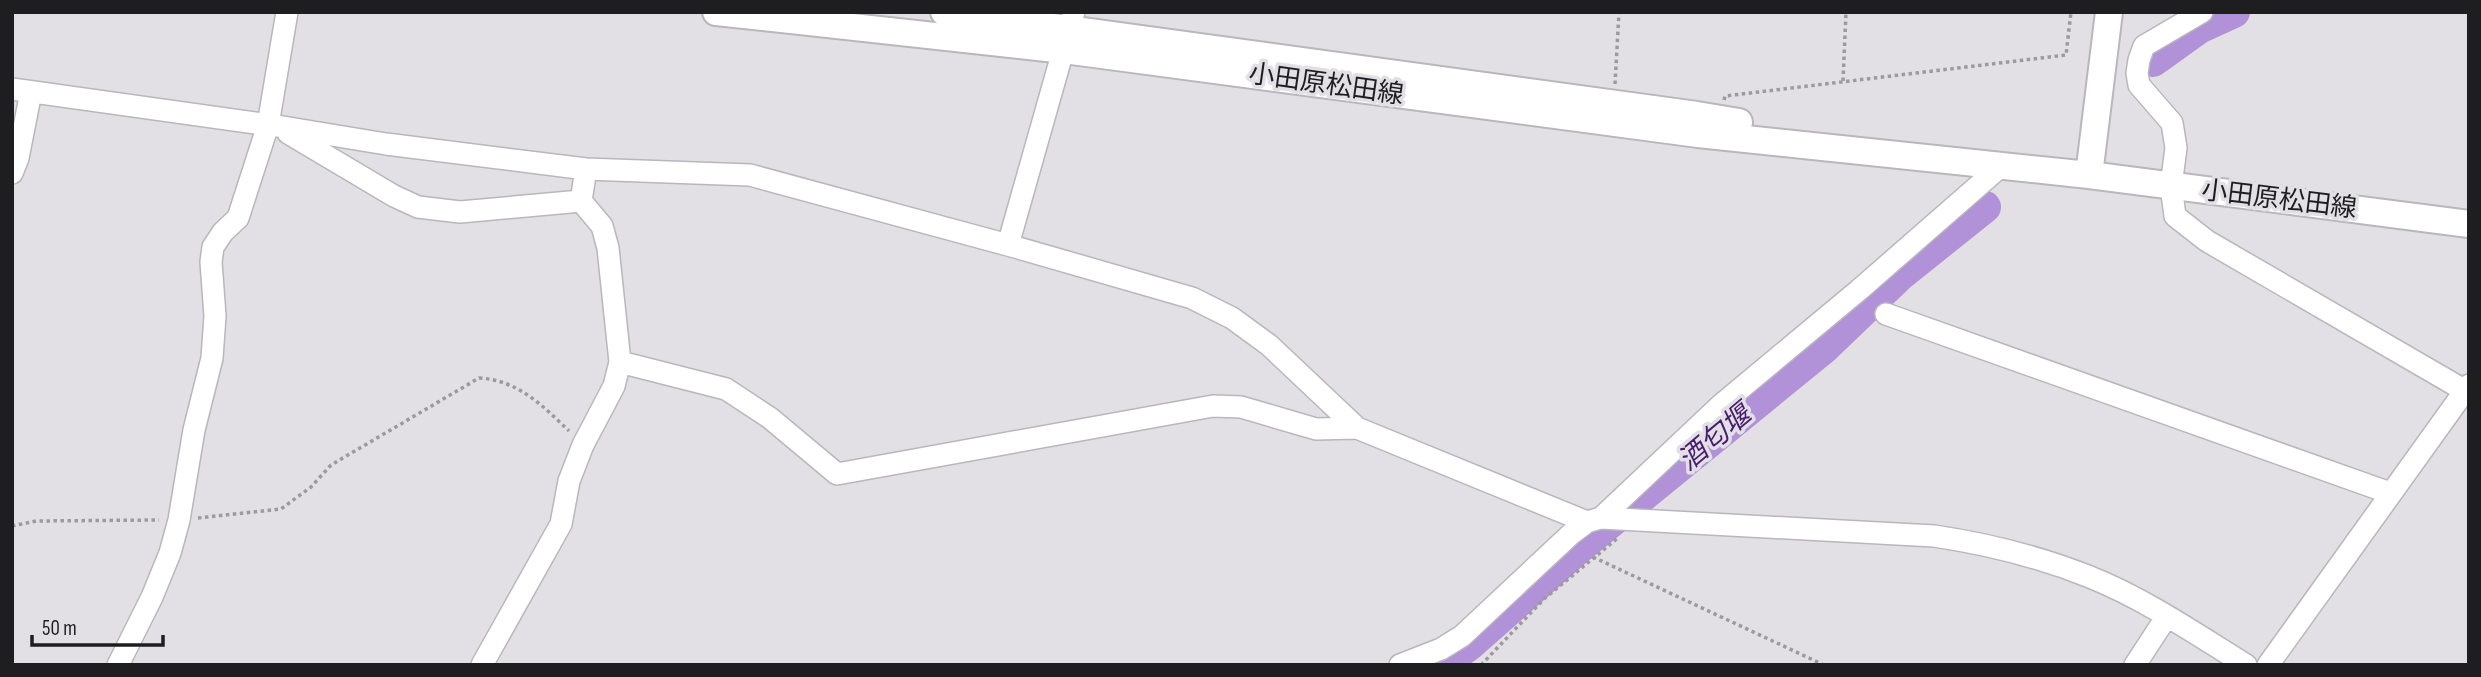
<svg xmlns="http://www.w3.org/2000/svg" width="2481" height="677" viewBox="0 0 2481 677" font-family="'Sofia Sans Condensed','Noto Sans JP',sans-serif">
<rect width="100%" height="100%" fill="#e2e0e5"/>
<g fill="none" stroke-linecap="round" stroke-linejoin="round">
<path stroke="#b191d7" stroke-width="32" d="M2153,61L2199,28L2234,12
M1442,665L1469,645L1580,547L1825,347L1900,275L1985,207"/>
<g stroke="#b9b6bc" stroke-width="24">
<path id="minor" d="M2202,12L2144,46L2139,60L2137,73L2139,85L2172,123L2176,148L2171,186L2175,216L2207,241L2469,393
M12,89L277,126L386,144L586,169L750,175L1008,245L1192,298L1232,318L1269,345L1357,428L1587,522
M288,133L394,196L418,207L460,212L581,201
M12,173L18,158L31,92
M1008,245L1074,12
M1886,314L2390,493
M620,362L726,389L770,418L837,474L1213,406L1241,407L1316,429L1357,428
M1601,518L1722,404L1859,290L2001,166
M118,665L152,597L170,553L179,520L194,430L212,358L215,316L211,262L213,247L223,232L238,218L268,125L287,12
M482,665L561,524L569,481L583,445L614,386L620,362L608,248L602,226L581,201L586,169
M1400,665L1441,649L1462,636L1571,534L1587,522L1601,518L1934,536C1988,544 2040,557 2090,577C2145,599 2196,634 2246,665
M2135,665L2167,616
M2268,665L2469,385"/>
</g>
<g stroke="#b9b6bc" stroke-width="30">
<path id="major" d="M716,12L1064,50L1698,134L2089,175L2469,224
M944,12L1697,115L1739,122
M2089,175L2109,12"/>
</g>
<path stroke="#9b9a9e" stroke-width="3.5" stroke-dasharray="3.5 3.5" stroke-linecap="butt" d="M1843,81L1846,12
M1615,84L1619,12
M1724,100L1725,96L2066,55L2071,12
M198,518L281,509L311,487L331,465L479,378C518,380 543,406 569,431
M12,526L36,521L159,520
M1593,557L1824,665
M1481,665L1544,599L1619,537"/>
<use href="#minor" stroke="#fff" stroke-width="21"/>
<use href="#major" stroke="#fff" stroke-width="26"/>
</g>
<g text-anchor="middle" dominant-baseline="central" stroke-width="7" stroke-linejoin="round" paint-order="stroke">
<g font-size="26" fill="#1e1d1f" stroke="#e2e0e5">
<text transform="translate(1326 85) rotate(8)">小田原松田線</text>
<text transform="translate(2279 200) rotate(7)">小田原松田線</text>
</g>
<g font-size="28" font-style="italic" fill="#491c6f" stroke="#e2e0e5">
<text transform="translate(1715 438) rotate(-40)">酒匂堰</text>
</g>
</g>
<rect width="2481" height="677" fill="none" stroke="#1e1d1f" stroke-width="28"/>
<path d="M32 635v10h131v-10" fill="none" stroke="#1e1d1f" stroke-width="3.5"/>
<text x="42" y="635" font-size="21" fill="#1e1d1f" stroke="#e2e0e5" stroke-width="5" paint-order="stroke">50 m</text>
</svg>
